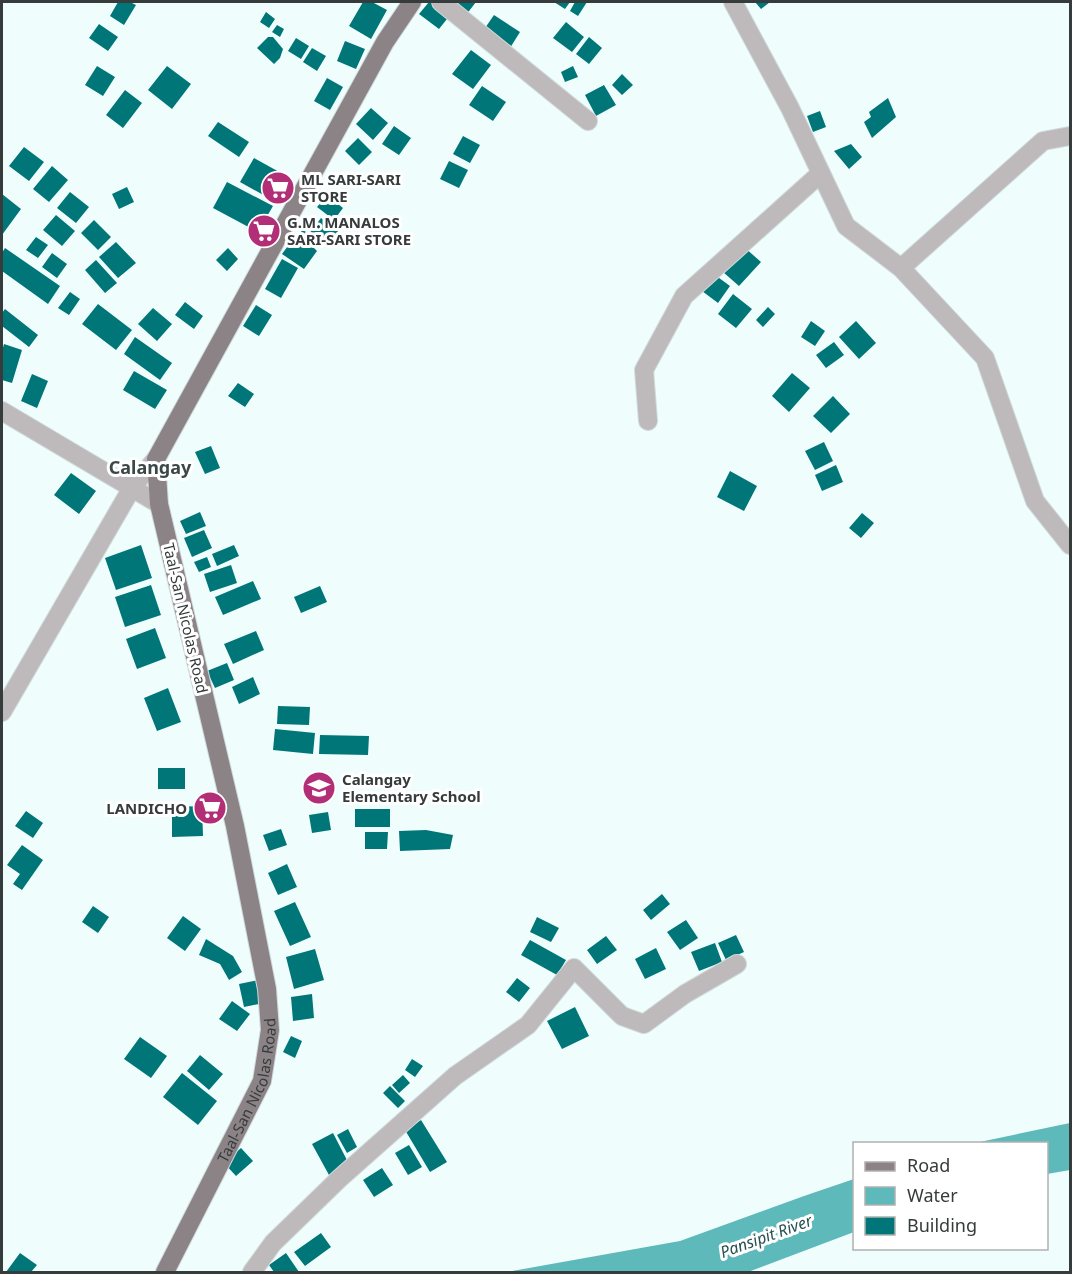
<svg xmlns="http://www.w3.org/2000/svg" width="1072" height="1274" viewBox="0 0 1072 1274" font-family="'Noto Sans',sans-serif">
<rect width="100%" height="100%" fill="#f0fdfd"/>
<path fill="#5db9ba" d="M1070,1123V1170L1047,1174L1046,1144L975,1143Z
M854,1179V1232L748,1272H506L680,1241L804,1196Z"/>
<path fill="#007678" d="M118,2H130L136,5L124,25L110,16Z
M363,2H372L387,10L371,39L349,26Z
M429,2H436L451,14L439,29L419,14Z
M456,2H476L466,15L453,5Z
M554,2H570L565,9Z
M575,2H587L578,16L570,11Z
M755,2H770L761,9Z
M266,12L275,19L269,28L260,22Z
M494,15L520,32L510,48L483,31Z
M566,22L584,37L572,52L553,38Z
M99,24L118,37L108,51L89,38Z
M277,25L284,29L280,37L272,32Z
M268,37H273L283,49L280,58L274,64L257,48Z
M589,37L602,48L589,64L576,54Z
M296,38L309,46L301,59L288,51Z
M345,41L365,49L356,69L337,61Z
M312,48L326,56L317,71L303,62Z
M471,50L491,65L473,89L452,74Z
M97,66L115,77L103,96L85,85Z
M167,66L191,84L172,109L148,90Z
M573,66L578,77L565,82L561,72Z
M622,74L633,85L622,95L612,85Z
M327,78L343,87L330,110L314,101Z
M604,85L616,105L596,116L585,95Z
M482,86L506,102L493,121L469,105Z
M125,90L142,103L123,128L106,115Z
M888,98L896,117L872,138L864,122L871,117L869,112Z
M371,108L388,123L373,140L356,124Z
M820,111L826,127L813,132L807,116Z
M218,122L249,142L239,157L208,136Z
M394,126L411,138L399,155L382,144Z
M463,136L480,145L470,163L453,154Z
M358,138L372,152L359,165L345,151Z
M851,144L862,157L849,169L834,151Z
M24,147L44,162L29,181L9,166Z
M254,158L281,173L267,197L240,182Z
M449,161L468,170L459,188L440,179Z
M52,166L68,180L49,202L33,189Z
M227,182L273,206L258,232L213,208Z
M127,187L134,202L119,209L112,194Z
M70,192L89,207L76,223L57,208Z
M2,194L21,209L2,235Z
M327,195L343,208L334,220L317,207Z
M56,215L75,231L62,246L43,230Z
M321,218L338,231L328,245L315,238L313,247L317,251L304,269L282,254L293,239L303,230L309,234Z
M94,220L111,237L98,250L81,233Z
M36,237L48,245L38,258L26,250Z
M116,242L136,263L118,278L99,257Z
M744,247L761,262L739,286L723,272Z
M5,248L60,286L48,304L2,271V253Z
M228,248L238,259L227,271L216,260Z
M52,253L67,264L57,278L42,267Z
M282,259L298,268L281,298L265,289Z
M96,260L117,283L105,293L85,270Z
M715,275L730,286L718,303L702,291Z
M70,292L80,299L69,315L58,308Z
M733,294L752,309L736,328L718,314Z
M185,302L203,316L194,329L175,315Z
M98,304L132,330L116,350L82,324Z
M256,305L272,315L259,336L243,326Z
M768,307L775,314L763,327L756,320Z
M153,308L172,324L157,341L138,324Z
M5,309L38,335L29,347L2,326V313Z
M811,321L825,331L815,346L801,337Z
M856,321L876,343L859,359L839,337Z
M135,337L172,363L160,380L124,354Z
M834,342L844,355L826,368L816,355Z
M4,344L22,350L12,383L2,380V351Z
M134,371L167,390L155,409L123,390Z
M792,373L810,388L789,412L772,396Z
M32,374L48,381L37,408L21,401Z
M238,383L254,394L245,407L228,396Z
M833,396L850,414L831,433L813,416Z
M824,442L833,461L815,470L805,451Z
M211,446L220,468L205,474L195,452Z
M836,465L843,482L822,491L815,475Z
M730,471L757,486L744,511L717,497Z
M71,473L96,491L79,514L54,495Z
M200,512L206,526L186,534L180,521Z
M862,513L874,523L861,538L849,528Z
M204,530L212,548L192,557L184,538Z
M141,545L152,578L116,590L105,558Z
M234,545L239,556L217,566L212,554Z
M207,557L211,567L199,572L194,562Z
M231,565L237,583L210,592L204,574Z
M253,581L261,599L223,615L215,597Z
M151,585L161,615L125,627L115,597Z
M320,586L327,602L301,613L294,597Z
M155,628L166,658L137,669L126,639Z
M256,631L264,650L233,664L224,644Z
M227,663L234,680L215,688L207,671Z
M253,677L260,694L239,704L232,687Z
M168,688L181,722L157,731L144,698Z
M278,706L310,707L309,725L277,724Z
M275,729L315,733L313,754L273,750Z
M320,735L369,736L368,755L319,754Z
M158,768H185V789H158Z
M202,806L203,836L172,837V807Z
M355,809H390V827H355Z
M26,811L43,823L33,838L15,826Z
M328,812L331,830L312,833L309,815Z
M281,829L287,845L269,851L263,835Z
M426,830L453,835L450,849L400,851L399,831Z
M365,832H388L387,849H365Z
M22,845L43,860L22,890L13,884L20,874L7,865Z
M287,864L297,887L278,895L268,873Z
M662,894L670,904L651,920L643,910Z
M295,902L311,937L290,946L274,911Z
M93,906L109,917L98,933L82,922Z
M183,916L201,929L185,951L167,938Z
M537,917L559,928L551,942L530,932Z
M686,920L698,938L680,950L667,932Z
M736,935L744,952L726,960L718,943Z
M606,936L617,950L597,964L587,950Z
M206,939L233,956L242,972L229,980L220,964L199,955Z
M530,940L566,960L557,975L521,955Z
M715,943L722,962L699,971L691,952Z
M656,948L666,969L645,979L635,959Z
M315,949L324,980L294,989L286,957Z
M517,978L530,988L519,1002L506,992Z
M263,979L268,1002L244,1007L239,984Z
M312,994L314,1018L293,1021L291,997Z
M232,1001L250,1014L237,1031L219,1019Z
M575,1007L589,1036L562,1049L547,1021Z
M291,1036L302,1041L295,1058L283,1052Z
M140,1037L167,1056L151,1078L124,1059Z
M200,1055L223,1074L209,1090L187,1071Z
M412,1059L423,1066L415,1077L405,1070Z
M182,1073L217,1101L198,1125L163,1097Z
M403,1075L410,1083L399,1093L392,1085Z
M390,1086L405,1101L398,1108L383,1093Z
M421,1120L447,1162L430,1172L405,1130Z
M348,1129L357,1147L347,1153L337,1135Z
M333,1133L349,1164L329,1175L312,1144Z
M409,1145L422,1167L408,1175L395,1153Z
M241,1148L253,1161L236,1176L224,1163Z
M382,1168L393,1185L374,1197L363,1180Z
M321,1233L331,1247L305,1266L294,1252Z
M20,1253L37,1265L31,1272H6Z
M286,1253L299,1272H274L269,1265Z"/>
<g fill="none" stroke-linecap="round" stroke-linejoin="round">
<g stroke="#cfdada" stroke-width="20">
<path id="minor" d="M441,2L588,121
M733,2L790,108L846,226L901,268L985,358L1035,501L1070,545
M901,268L1043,141L1070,136
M2,411L159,504
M648,421L644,370L684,296L821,173
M2,712L133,486L156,459
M252,1272L273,1243L339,1179L455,1076L528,1025L574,968L622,1016L644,1024L685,994L737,964"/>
</g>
<g stroke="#cfdada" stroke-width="20">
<g id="major">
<path id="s1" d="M165,1272L262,1081L270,1030L267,989L235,826L159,504L156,459L385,42L412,2"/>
</g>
</g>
<use href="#minor" stroke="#beb9bb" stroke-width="18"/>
<use href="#major" stroke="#8c8387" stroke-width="18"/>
</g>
<defs>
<g id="supermarket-disc" transform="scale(1.725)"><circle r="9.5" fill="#b22f77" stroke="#fff"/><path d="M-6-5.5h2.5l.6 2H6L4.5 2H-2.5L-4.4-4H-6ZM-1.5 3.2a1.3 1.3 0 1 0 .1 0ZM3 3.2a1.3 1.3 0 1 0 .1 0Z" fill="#fff"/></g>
<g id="school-disc" transform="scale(1.725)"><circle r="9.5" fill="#b22f77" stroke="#fff"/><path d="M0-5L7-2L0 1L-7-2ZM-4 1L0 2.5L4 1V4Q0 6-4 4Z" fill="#fff"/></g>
</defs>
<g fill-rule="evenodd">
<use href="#supermarket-disc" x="278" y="188"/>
<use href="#supermarket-disc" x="264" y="231"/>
<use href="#school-disc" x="319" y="788"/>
<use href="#supermarket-disc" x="210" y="808"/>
</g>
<g text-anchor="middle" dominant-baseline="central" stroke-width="6" stroke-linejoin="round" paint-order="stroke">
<g font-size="15" font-weight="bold" fill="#363b3b" stroke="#fff" text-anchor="start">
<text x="301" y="179">ML SARI-SARI<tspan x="301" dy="17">STORE</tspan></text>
<text x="287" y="222">G.M. MANALOS<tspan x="287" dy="17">SARI-SARI STORE</tspan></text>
<text x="342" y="779">Calangay<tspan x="342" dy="17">Elementary School</tspan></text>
<text x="187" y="808" text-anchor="end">LANDICHO</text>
</g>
<g font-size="15" fill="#363b3b" stroke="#fff">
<text transform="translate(186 618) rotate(77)">Taal-San Nicolas Road</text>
<text stroke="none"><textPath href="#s1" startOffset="201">Taal-San Nicolas Road</textPath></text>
</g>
<g font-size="16" font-style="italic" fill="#275152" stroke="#fff">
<text transform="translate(766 1236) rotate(-20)">Pansipit River</text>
</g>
<g font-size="18" font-weight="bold" fill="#3c4747" stroke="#fff">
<text x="150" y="467">Calangay</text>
</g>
</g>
<rect width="1072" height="1274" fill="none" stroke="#363b3b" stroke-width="6"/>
<rect x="853" y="1142" width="195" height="108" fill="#ffffff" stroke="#afb1b1" stroke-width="1.5"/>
<rect x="865" y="1162" width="30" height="9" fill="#8c8387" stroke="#afb1b1" stroke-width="1.5"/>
<text x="907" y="1172" font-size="18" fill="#363b3b">Road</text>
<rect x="865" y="1187" width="30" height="18" fill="#5db9ba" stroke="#afb1b1" stroke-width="1.5"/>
<text x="907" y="1202" font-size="18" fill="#363b3b">Water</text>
<rect x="865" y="1217" width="30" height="18" fill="#007678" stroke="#afb1b1" stroke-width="1.5"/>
<text x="907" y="1232" font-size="18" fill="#363b3b">Building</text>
</svg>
